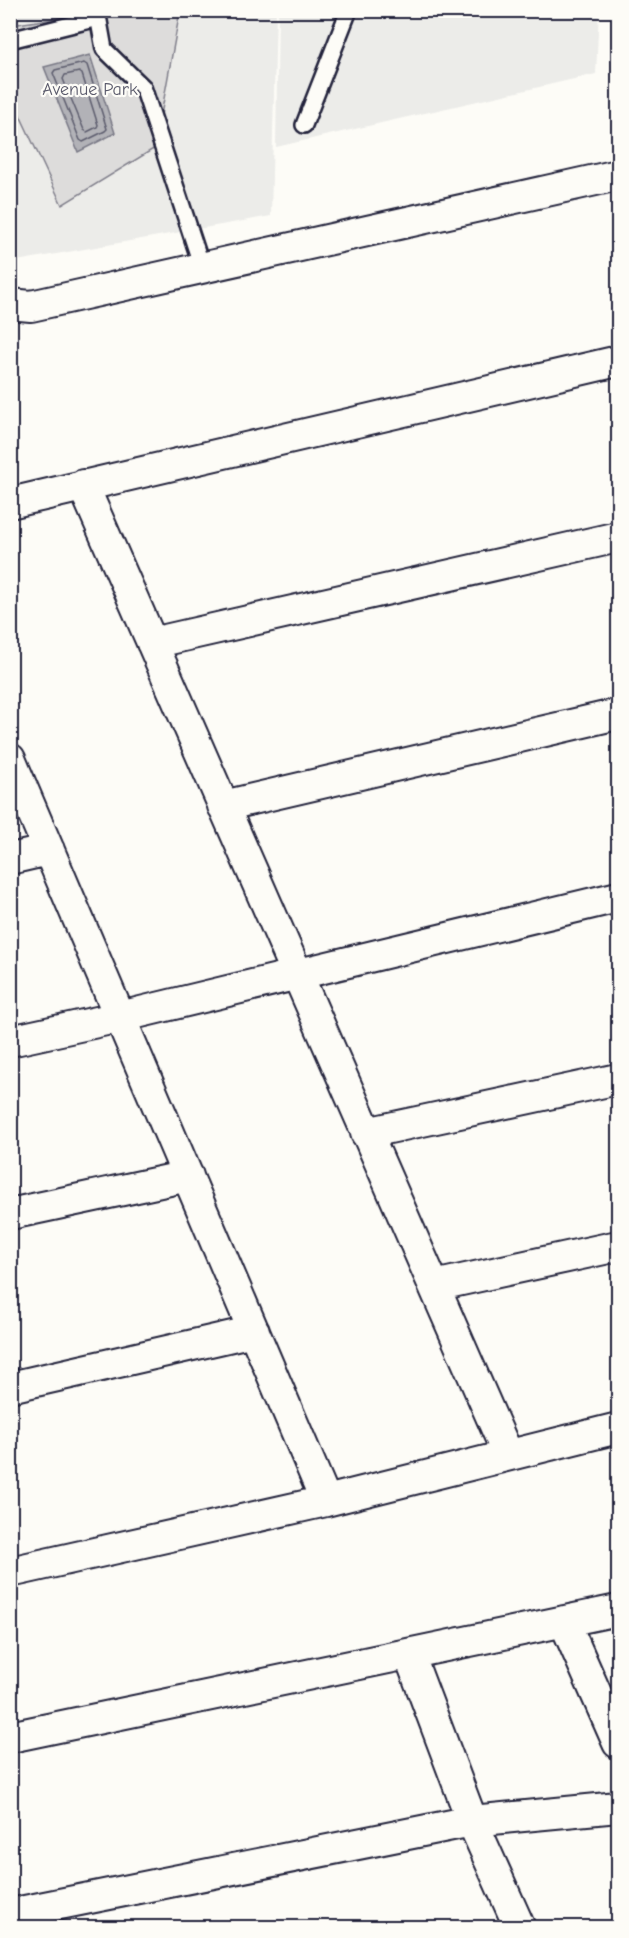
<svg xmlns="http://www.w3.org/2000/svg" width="629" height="1938" viewBox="0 0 629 1938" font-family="'Comic Neue',sans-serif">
<rect width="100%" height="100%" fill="#fdfcf7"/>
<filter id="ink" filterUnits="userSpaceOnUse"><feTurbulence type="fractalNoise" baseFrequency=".0167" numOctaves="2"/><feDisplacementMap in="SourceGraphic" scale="12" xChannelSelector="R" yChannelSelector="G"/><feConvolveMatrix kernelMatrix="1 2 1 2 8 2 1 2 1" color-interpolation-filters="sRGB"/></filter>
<g filter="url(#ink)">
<path fill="#ecece9" d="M11,11H276L271,216L11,262Z
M278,11H599L596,74L276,147Z"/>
<path fill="#dddcdb" stroke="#807f8b" stroke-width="1.5" d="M105,11H180L155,148L62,205L11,96V25Z"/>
<path fill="#b2b2b7" stroke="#787885" stroke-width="1.5" d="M90,55L115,133L78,152L44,67Z"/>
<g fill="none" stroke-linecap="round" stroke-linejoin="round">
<path stroke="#5c5c6d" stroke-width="1.5" d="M84,63L87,65L107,129L105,131L83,142L80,140L53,73L55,70Z
M79,72L82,74L98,125L97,127L87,132L84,130L63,79L65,75Z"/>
<g stroke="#22223b" stroke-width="20">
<path id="service" d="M97,10L104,49L143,87L202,267
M10,40L98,18
M304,125L349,10"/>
</g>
<g stroke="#22223b" stroke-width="34">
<path id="minor" d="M10,304L31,306L618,175
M83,485L508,1455
M10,503L618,361
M152,643L618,537
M10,759L326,1501
M223,806L618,714
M10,859L49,850
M10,1041L120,1017L618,897
M366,1133L618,1079
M10,1214L188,1176
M434,1286L618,1246
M10,1387L254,1331
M10,1572L326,1501L618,1428
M564,1621L618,1743
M409,1654L472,1821L520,1928
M10,1737L618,1610
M10,1914L472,1821L618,1807"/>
</g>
<use href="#service" stroke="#fdfcf7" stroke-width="15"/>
<use href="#minor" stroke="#fdfcf7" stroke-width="30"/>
</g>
</g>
<g text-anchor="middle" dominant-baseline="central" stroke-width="4.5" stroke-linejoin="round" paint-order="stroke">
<g font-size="18" fill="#5a5a6b" stroke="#fdfcf7">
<text x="90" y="89">Avenue Park</text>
</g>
</g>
<rect width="629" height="1938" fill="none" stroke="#fdfcf7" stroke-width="36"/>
<rect x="18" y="18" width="593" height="1902" fill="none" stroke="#22223b" stroke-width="2" filter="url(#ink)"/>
</svg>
